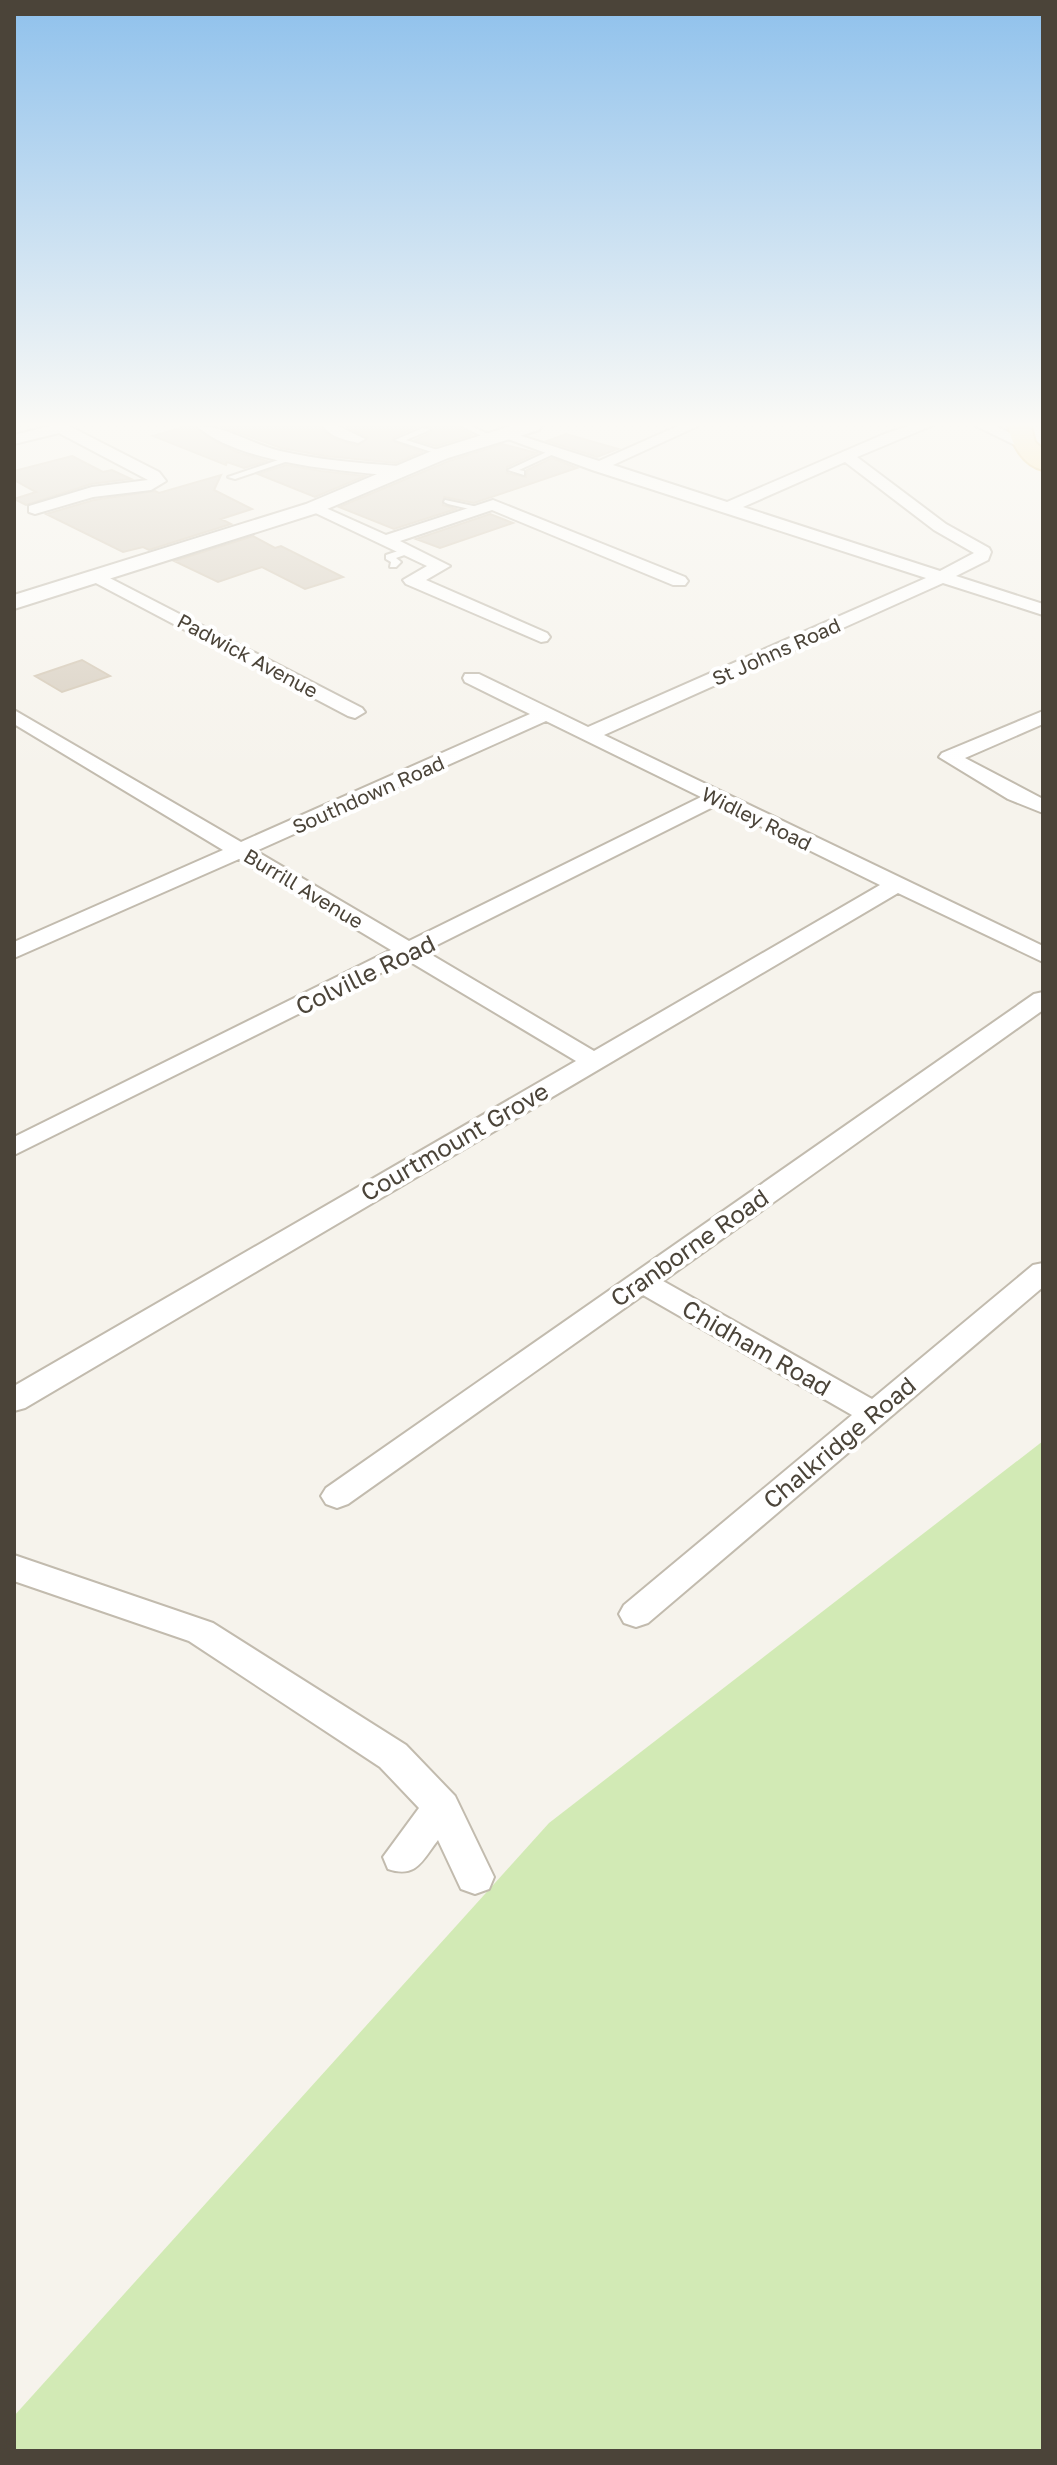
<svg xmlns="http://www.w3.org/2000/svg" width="1057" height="2465" viewBox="0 0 1057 2465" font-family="'Golos Text',sans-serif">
<rect width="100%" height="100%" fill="#f6f3ec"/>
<path fill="#d2eab5" d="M1043,1441V2451H14V2416L549,1823Z"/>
<path fill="#d8cfc1" stroke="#d3c7b4" stroke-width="2" d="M187,426H194L214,441L237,452L267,461L244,468L227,462L226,465L153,436Z
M220,426H320L332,438L357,446L368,438L346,426H419L394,437L392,441L422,452L396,463L325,456L281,448Z
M428,426H454L472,435L436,446L415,440L431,433L433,429Z
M566,434L618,449L597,457L547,441Z
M502,444L537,453L507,467V473L526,477L527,470L552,458L577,468L474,503L444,497L443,505L456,509L394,529L339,507L449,461Z
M72,456L103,472L112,470L131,479L91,484L26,505L14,499L36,492L14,480V471Z
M286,465L321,471L365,476L315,497L258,474Z
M221,475L214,490L252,509L221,519L231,524L149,550L143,547L123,552L46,514L94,500L155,491L159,493Z
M490,514L513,523L440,548L416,539Z
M253,536L275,548L281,546L343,577L305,589L262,567L218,582L174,561Z
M82,660L110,676L62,692L35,676Z"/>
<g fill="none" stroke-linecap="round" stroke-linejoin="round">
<g stroke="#c2bbae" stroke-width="4">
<path id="service" d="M461,426H471L497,438L490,440Z
M423,428L430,430L406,440L444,452V456L395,440Z
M551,450L558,452L519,470L524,471V475L508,470Z
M287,457L294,459L235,479L228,477Z
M445,500L478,507L482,509L478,511L448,504L444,502Z
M407,548L411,551L410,553L396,558L401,562L396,567H390L391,562L386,559V555Z"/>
</g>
<g stroke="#c2bbae" stroke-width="4">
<path id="minor" d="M50,426H69L159,472L166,481L151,490L93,497L35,514L29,512V506L92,487L148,480L59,433L14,444V435Z
M197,426C226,426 251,444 280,451C319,460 359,463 398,466L406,471L398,476C343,471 239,464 197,426Z
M323,426H338L365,439L358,443C346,440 330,437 323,426Z
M678,426H698L613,465L727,502L882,435L908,426H931L857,457L946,524L989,548L991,552L988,560L956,576L1043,604V615L943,583L604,735L1043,946V962L898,893L25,1408L14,1411V1386L576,1061L407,960L14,1155V1137L391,950L239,859L14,958V942L223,850L14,724V710L241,842L530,714L465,682L463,678L465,674H479L588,727L926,578L592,470L497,435L504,431L509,432L599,461ZM845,462L934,530L974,553L940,571L743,507ZM546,721L701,797L409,941L256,851ZM717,805L880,885L594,1051L425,951Z
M976,426H996L1032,444L1024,449L1019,447Z
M493,500L685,577L688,581L685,585H673L492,510L400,541L450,566L426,580L547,633L550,637L547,641L541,642L406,584L403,580L427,566L305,508L313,503L319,505L386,535Z
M98,572L362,708L365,712L355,718L348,716L92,581L89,577L92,573Z
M1043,711V724L965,758L1043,799V813L1008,799L939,757L942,753Z
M1043,992V1010L663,1281L872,1399L1033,1265L1043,1263V1287L648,1623L636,1627L624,1623L619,1614L624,1605L852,1415L643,1295L348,1504L337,1508L326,1504L321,1496L326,1488L1034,994Z
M14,1555L213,1623L406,1745L455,1796L494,1877L489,1889L475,1894L461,1889L438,1840C423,1859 417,1879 388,1869L383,1857L419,1808L380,1767L189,1641L14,1581Z"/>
</g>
<g stroke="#c2bbae" stroke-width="4">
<path id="tertiary" d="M511,426H541L539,430L448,458L320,512L14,609V595L306,504L434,450Z"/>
</g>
<g stroke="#e6c16a" stroke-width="4">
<path id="primary" d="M1008,426H1031L1035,442L1043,449V470C1023,465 1012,445 1008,426Z"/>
</g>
<use href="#service" fill="#fff" fill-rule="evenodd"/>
<use href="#minor" fill="#fff" fill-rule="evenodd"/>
<use href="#tertiary" fill="#fff" fill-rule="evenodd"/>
<use href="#primary" fill="#ffe39c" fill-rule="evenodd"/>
</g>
<linearGradient id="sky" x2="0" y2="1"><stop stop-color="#8fc1ec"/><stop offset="0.55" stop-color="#fbfaf6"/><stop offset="1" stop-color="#fbfaf6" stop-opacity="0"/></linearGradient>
<rect width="1057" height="772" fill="url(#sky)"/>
<g text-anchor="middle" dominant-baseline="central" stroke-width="8" stroke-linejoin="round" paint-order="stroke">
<g font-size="20" fill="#4b4439" stroke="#fff">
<text transform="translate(776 651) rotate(-24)">St Johns Road</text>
<text transform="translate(248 655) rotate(28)">Padwick Avenue</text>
<text transform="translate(368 794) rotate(-24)">Southdown Road</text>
<text transform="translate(757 818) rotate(26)">Widley Road</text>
<text transform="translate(304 888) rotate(31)">Burrill Avenue</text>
</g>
<g font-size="24" fill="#4b4439" stroke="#fff">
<text transform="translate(365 974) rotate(-26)">Colville Road</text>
<text transform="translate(454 1141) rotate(-30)">Courtmount Grove</text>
<text transform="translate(689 1247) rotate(-35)">Cranborne Road</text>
<text transform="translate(757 1347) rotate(30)">Chidham Road</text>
<text transform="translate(839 1442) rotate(-40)">Chalkridge Road</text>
</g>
</g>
<rect width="1057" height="2465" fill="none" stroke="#4b4439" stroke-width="32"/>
</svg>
